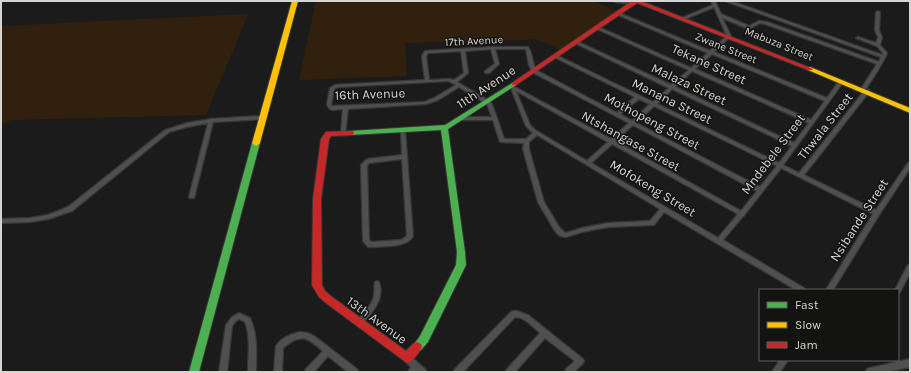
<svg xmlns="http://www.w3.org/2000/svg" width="911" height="373" viewBox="0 0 911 373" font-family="Karla,sans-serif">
<rect width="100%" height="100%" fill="#1b1b1b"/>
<path fill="#31200d" d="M316,1H585L595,2L620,12L563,52C553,47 539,36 528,40L405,43L407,76L299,80Z
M246,14L248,15L206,115L12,120L1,125V26Z"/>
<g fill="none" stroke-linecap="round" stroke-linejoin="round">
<g stroke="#373736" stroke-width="2.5">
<path id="street" d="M613,1C620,1 628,0 634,3L632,4L615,2Z
M711,1H715L721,14L749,26L759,21L767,22L879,62L881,57L725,1H731L882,55L883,53L877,46L856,38L858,37L876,43L878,37L875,30L876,12L878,11L880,12L879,30L882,37L880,45L887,53C882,65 873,78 865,90H863L861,89L877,64L765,24L760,23L749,29L722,18L731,36L714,52L827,98L840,80H842L844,81L783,165L799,173L865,90H869V92L804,175L876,210L908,163L910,162V168L879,215L833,290H826L873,214L781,168L745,214L744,216H743L723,240L804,288L805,290H796L664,212L654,225H652L608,227L582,232L566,237L560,236L555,231L538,202L523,149L524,143L500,142L493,120H459V119L461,117H492L487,104L459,87L438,100L426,104L348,109L345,133L343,135L341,133L343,109L332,110L330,109L327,105L330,88L335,85L425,80L422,56L425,51L493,47H528C533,54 532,63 536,70L617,113L635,97L554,57V55H556L653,102L669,88L573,42L575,41H576L671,85L689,70L595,28L598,27L691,68L708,53L616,14L619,13L710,51L727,36L714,7L685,19L682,18L713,5ZM491,49L495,64L485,71V73H489L499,64L495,49H526L529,65L532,72L629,123L611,139L513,86H511V88L526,126L533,133L526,139H504L497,118L491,102L457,82L468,73L465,51ZM461,51L464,73L454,80L449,79L429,80L426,56L428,53ZM712,54L825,101L811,120L695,69ZM692,71L809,123L794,143L675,87ZM448,81L456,85L434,98L425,102L333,106L331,105L334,89L338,87ZM672,89L792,146L779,163L657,104ZM516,91L608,142L587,161L535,130L530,125ZM639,99L650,104L632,121L620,114ZM654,106L777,166L760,187L636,123ZM633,125L757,191L741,211L615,141ZM537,135L660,209L650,221L608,223L582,228L566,233L564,232L559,227L544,202L529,149V142ZM612,144L738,214L718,238L591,163Z
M262,116L264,117V119L213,122L194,198H190L189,197L208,123L187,127L169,132L72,211L48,219L30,222L1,223V219L30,218L48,215L68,207L165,130L187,123L211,119Z
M403,128L405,130L413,236C407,248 382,246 370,247H368L363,241L361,165L366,160L368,159L402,155L401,130ZM402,159L407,236L401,240L371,242L369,240L367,166L369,163Z
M910,264V273L900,292L898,293V290H895L908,265Z
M377,281L379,282C385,299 372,313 361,325L359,326L357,325L356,323L357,321C363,313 372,306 374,296C375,291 374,286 375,282Z
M513,311H517L528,315L583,359L584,361L583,363L574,372H565L566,369L575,361L545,338L515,372H506L507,369L540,333C533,327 525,317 515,317L463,372H454L455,369L511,312Z
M239,313L250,318C258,335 256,354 256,372H248C248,356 251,337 245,322L239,319L236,321L232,326L227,372H219L226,325L232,317Z
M300,332L308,333L314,336L357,369L358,372H348L328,356L314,372H305L306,369L323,351C307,338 302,332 283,348L282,372H274L276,346C281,338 291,334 300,332Z
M407,355L410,356L425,369L426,372H408L411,367L404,360L403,358L404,356Z
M910,359V367L886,372H866L867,369L870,368Z
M780,360H788L780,372H772Z"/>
</g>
<g stroke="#373736" stroke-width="2">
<path id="fast" d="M514,82L517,84L516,85L448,129L465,252L466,265L428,342L421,350L417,352L413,350L412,347L420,336L456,265L457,252L441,130L350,135L346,133L350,131L445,125Z
M256,140L260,143L199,372H189L252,143Z"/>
</g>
<g stroke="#373736" stroke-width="2">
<path id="slow" d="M292,1H298L260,143L256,146L252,143Z
M810,67L910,108V113L808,70L807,69Z"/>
</g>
<g stroke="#373736" stroke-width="2">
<path id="jam" d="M632,1H641L813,69L812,70H808L637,3L516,85H512V83Z
M350,131H353L354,133L353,135L331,136L329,139L321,199L322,285L325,291L332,297L406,351L413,344L417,342L421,344L422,347C419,353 413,361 407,363L326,303L319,297L312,285L313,199L321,139L326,132Z"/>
</g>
<use href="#street" fill="#4f4f4f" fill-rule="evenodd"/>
<use href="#fast" fill="#4caf50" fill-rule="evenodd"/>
<use href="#slow" fill="#ffc107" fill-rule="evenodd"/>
<use href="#jam" fill="#c62828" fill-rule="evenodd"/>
</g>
<g text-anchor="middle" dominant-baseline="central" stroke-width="3" stroke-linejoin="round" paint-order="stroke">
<g font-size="11" fill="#d5d6d4" stroke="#131311">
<text transform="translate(474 41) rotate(-3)">17th Avenue</text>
<text transform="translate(779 44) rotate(22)">Mabuza Street</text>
<text transform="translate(726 48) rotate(22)">Zwane Street</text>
</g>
<g font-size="13" fill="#d5d6d4" stroke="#131311">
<text transform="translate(709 64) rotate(24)">Tekane Street</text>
<text transform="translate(689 84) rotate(25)">Malaza Street</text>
<text transform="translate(486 87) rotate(-33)">11th Avenue</text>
<text transform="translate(370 94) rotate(-2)">16th Avenue</text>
<text transform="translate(672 101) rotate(26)">Manana Street</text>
<text transform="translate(652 121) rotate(28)">Mothopeng Street</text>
<text transform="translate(825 126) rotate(-52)">Thwala Street</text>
<text transform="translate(631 141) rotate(29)">Ntshangase Street</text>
<text transform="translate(773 154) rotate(-53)">Mndebele Street</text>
<text transform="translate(653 188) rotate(31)">Mofokeng Street</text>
<text transform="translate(859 220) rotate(-57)">Nsibande Street</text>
<text transform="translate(377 320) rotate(36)">13th Avenue</text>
</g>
</g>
<rect width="911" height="373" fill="none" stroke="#d5d6d4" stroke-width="4"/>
<rect x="759" y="289" width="140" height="72" fill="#131311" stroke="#61615f"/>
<rect x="767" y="302" width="20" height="6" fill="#4caf50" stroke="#61615f"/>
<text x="795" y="309" font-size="12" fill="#d5d6d4">Fast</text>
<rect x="767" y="322" width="20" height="6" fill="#ffc107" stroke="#61615f"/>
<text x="795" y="329" font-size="12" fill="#d5d6d4">Slow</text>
<rect x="767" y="342" width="20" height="6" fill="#c62828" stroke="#61615f"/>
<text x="795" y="349" font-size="12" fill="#d5d6d4">Jam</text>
</svg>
